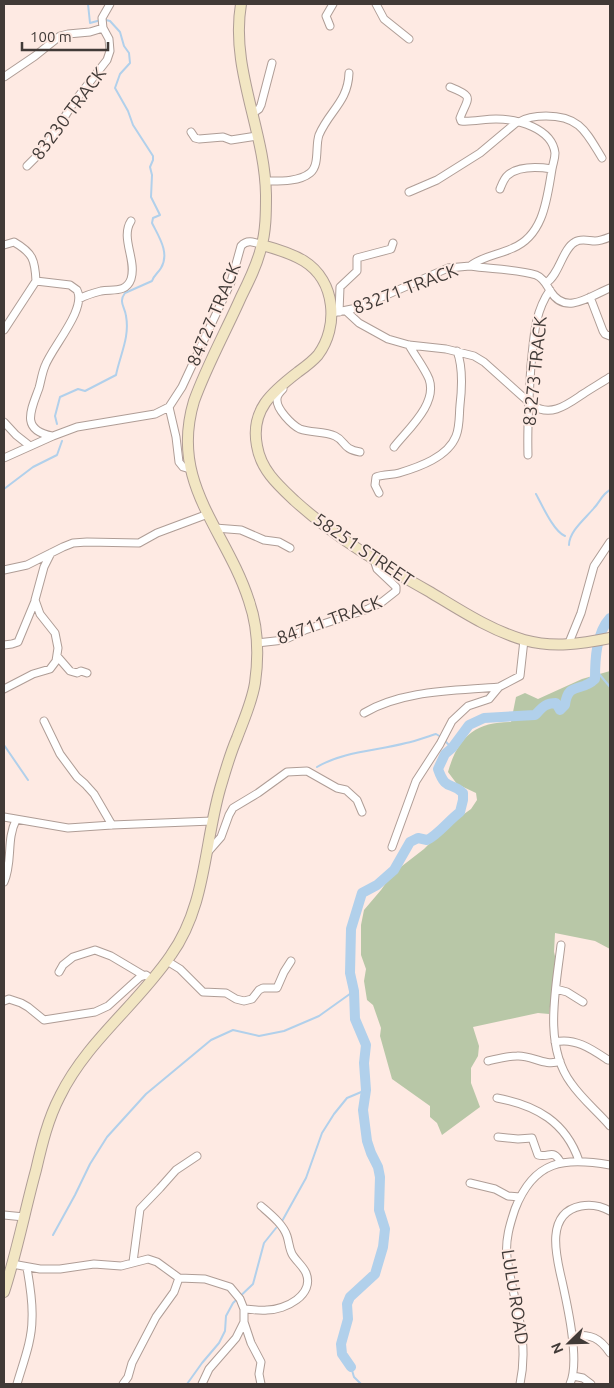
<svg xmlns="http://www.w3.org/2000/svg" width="614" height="1388" viewBox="0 0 614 1388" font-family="Ubuntu,sans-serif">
<rect width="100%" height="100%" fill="#feeae3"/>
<path fill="#b8c7a7" d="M610,671V949L595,941L555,933L554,952L556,960L549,1014L538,1013L473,1027L479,1046L478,1056L471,1068V1083L480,1107L442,1135L437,1123L430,1117V1106L392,1079L380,1036L381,1028L373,1005L367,1000L364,981L366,969L361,955V925L364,910L381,890L393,873L424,849L446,827L471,809L477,800L476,793L457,784L448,772C458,737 475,722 511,722L516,697L525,693L538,699L582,679Z"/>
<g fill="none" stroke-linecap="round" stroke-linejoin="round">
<path stroke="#b1d0eb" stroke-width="2" d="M88,4L90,23L101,20
M57,424L55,416L60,397L78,389L85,391L116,375C120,355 130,337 126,316C125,307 118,302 125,293L152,281C154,275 158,273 161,268C170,253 159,237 152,223L153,218L160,215L151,197L152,175L150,167L153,160V156L133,125L128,111L115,88L120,74L130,63L129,53L124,46L120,32L110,21L106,20
M4,489L33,467L57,455L62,441
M536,494C542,505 554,532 565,536
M569,545C569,531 586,518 594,508C600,502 602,494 610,490
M595,669L610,687
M445,741L452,748
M4,745L28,780
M317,767C344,751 376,751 406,743C416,741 426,737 436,734L441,737
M281,1223L306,1178L322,1133L334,1114L347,1098L366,1090
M53,1235L75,1195L90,1164L107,1137L146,1094L211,1040L233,1030L259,1036L284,1031L319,1016L354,991
M351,1367L354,1377L361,1384
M187,1384L202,1363L219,1343L225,1331L226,1316L233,1303L253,1284L264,1243L276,1228"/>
<path stroke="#b1d0eb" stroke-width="10" d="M351,1367L342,1354L341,1344L348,1319L347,1304L350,1297L375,1274L383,1247L385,1229L379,1210L380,1177L378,1167L371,1153L367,1141L363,1110L366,1090L364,1063L366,1045L355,1019L354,991L350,973L351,929L362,893L377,885L394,870L410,842L418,838L427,840C438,835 449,820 460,812L463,800V793C451,781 446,792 438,769L445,754L452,748L469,725L484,718L535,715C542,708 545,703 556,703L560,710L565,705C568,681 581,693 595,679C595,660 596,633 610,618"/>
<g stroke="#af9d96" stroke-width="9">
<path id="street" d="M376,4L384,19L409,39
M330,26L326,16L333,4
M4,77L35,56L60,36L68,34L90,32L103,28
M450,87C475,97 468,97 460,118L461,121C472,122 484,119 496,119C517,119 552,128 555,153C555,159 553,163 552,169C547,198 544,235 513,248C498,255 483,256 470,266
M252,114L259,109L261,105L272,63
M519,122C527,117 536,116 546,116C580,116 586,132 602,158
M191,132L195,138L199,139L223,137L231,140L257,136
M27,166L45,148L74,102L107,60L110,51L109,39L103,28L102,18L110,4
M265,181C279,181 299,182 310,173C320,165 315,146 319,135C329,111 348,102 349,73
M500,189C502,184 504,178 508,175C519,166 539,167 552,169
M409,192L437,180L480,153L517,122
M4,245L14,242C33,253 35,260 36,281
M546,283C560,274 562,249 575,242C581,238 589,241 595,241C600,241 605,239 610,237
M590,297L603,331L605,334L610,336
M79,299C86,295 93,293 101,291C113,289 126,293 131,279C137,260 120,238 131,221
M346,311L359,323L388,339L409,345L446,349L474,356L484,362L532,405C551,418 568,404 583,394C592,388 601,383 610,377
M339,312L340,287L357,271V258L391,249L393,243
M332,313L357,308L448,268L470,266C490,269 517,269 536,275C544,278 547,286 551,292C566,316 592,295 610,288
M4,330L36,281L70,285L77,290C87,309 52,347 45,366C42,373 41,381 39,388C31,410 20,430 52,436
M283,389C280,392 277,395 277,399C276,409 292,425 300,429C311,433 324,431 335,436C346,441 342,449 360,452
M169,407L176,437L179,462L183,467L190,469
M4,422L16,435L30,446
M394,447C407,430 438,404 429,379C424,367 415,356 409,345
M528,455C527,424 529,395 531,365C534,338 534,313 550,290
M4,458L53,436L77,427L155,414L169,407L182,387L231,282L241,246C247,239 254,242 262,245
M379,493L375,485L376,477C384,474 392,475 399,473C419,467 448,457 456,436C460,426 459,415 460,405C462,388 463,367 457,351
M215,528L241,530L264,540L279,542L290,548
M4,570L27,565L63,547L73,543L87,542L139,543L157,533L208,514
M257,643L284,640L305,630L368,609L382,602L396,591V587L377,569L374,560
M4,645L12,644L18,642L35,601
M568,645L581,613L594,566L610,542
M57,656L70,671L77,673L81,671L87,673
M4,689L33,674L50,669L56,661L58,648L55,633L40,614L35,600L44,567L51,553
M364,713C403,690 454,691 499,687L520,676L524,640
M44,721L60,754L77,777L85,784L94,794L112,825
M4,817L68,828L112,825L212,821
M392,847L416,781L440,744L452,721L468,706L489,699L499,687
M207,853L221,837L229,815L233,808L258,793L287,772L307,771L337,788L346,790L357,800L362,812
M4,882C13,862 6,840 16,820
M561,945C556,988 543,1045 571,1083C582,1099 597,1111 610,1126
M167,961L180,969L203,992L226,993L236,999L244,1001L252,999L259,990L263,988H277L284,972L291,961
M59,972L63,965L73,957L95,950L111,956L143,975
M556,989L567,992L583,1002
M4,1001L9,999L21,1003L28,1007L44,1020L95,1012L108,1006L140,977L146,975L152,980
M555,1042C575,1037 593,1050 608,1060
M488,1061C497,1059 507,1056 517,1056C532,1055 545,1067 560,1061
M497,1098C536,1105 566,1122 579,1161
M498,1137L518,1139L532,1138L538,1155C550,1158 553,1148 561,1163
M470,1183L495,1189L508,1196L520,1197
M4,1215L24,1217
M133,1262L140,1209L160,1188L176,1170L197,1156
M12,1264L40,1269H60L94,1264L121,1266L148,1259L157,1262L179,1278L205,1279L230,1287L240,1299L244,1309V1322L251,1343L261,1362L259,1374L261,1384
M244,1309C252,1309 259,1311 267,1310C285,1310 315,1295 306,1273C303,1266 296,1261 292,1254C289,1248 289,1242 287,1236C283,1224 270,1214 261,1206
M572,1335C592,1335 599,1337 610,1353
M573,1376L583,1378L591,1384
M17,1384C23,1363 32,1341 32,1319C33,1302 30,1285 27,1268
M123,1384L128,1377L132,1363L156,1317L174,1292L179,1278
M202,1384L209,1369L236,1338L244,1322
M520,1384C530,1337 513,1303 507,1257C505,1240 510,1224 515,1209C534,1160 564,1157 610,1165
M570,1384C576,1370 574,1350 572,1335C570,1317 566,1299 562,1281C556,1256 545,1213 581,1206C591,1204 601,1206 610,1211"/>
</g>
<g stroke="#af9d96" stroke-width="12">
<path id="secondary" d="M262,245C277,249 291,253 304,261C336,281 339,327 318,355C312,362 305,367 298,372C272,392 250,410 257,446C261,470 278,485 295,501C336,538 382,565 430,592C460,610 490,630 524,640C553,648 581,644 610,638
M4,1292C17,1252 25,1210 36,1170C42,1144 48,1119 60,1096C87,1041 137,1005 171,955C206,906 204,845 220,789C225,772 230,754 237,738C244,719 252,702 255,683C259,655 258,627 249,601C226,529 169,484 194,401C207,365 226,331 241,297C249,281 257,265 261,248C266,231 266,212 266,195C265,130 230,69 241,4"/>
</g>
<use href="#street" stroke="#fff" stroke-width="7"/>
<use href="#secondary" stroke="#f2e6c3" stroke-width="10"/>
</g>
<g text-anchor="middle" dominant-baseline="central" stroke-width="4" stroke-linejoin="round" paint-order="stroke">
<g font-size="18" fill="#413a37" stroke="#feeae3">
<text transform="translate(68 113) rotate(-53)">83230 TRACK</text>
<text transform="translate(405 288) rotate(-21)">83271 TRACK</text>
<text transform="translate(213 314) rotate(-67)">84727 TRACK</text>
<text transform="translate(534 371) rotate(-84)">83273 TRACK</text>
<text transform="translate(364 549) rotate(34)">58251 STREET</text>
<text transform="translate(329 619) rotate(-20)">84711 TRACK</text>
<text transform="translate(516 1297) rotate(81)">LULU ROAD</text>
</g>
</g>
<rect width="614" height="1388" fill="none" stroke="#413a37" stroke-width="10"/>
<g transform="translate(569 1343) rotate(247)" stroke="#feeae3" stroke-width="4" paint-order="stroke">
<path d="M0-4L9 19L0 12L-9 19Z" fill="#413a37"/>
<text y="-8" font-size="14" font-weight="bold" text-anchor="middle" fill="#413a37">N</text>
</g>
<path d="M22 42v8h86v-8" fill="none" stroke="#413a37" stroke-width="2.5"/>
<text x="30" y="42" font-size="15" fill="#413a37" stroke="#feeae3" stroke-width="4" paint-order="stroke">100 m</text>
</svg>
